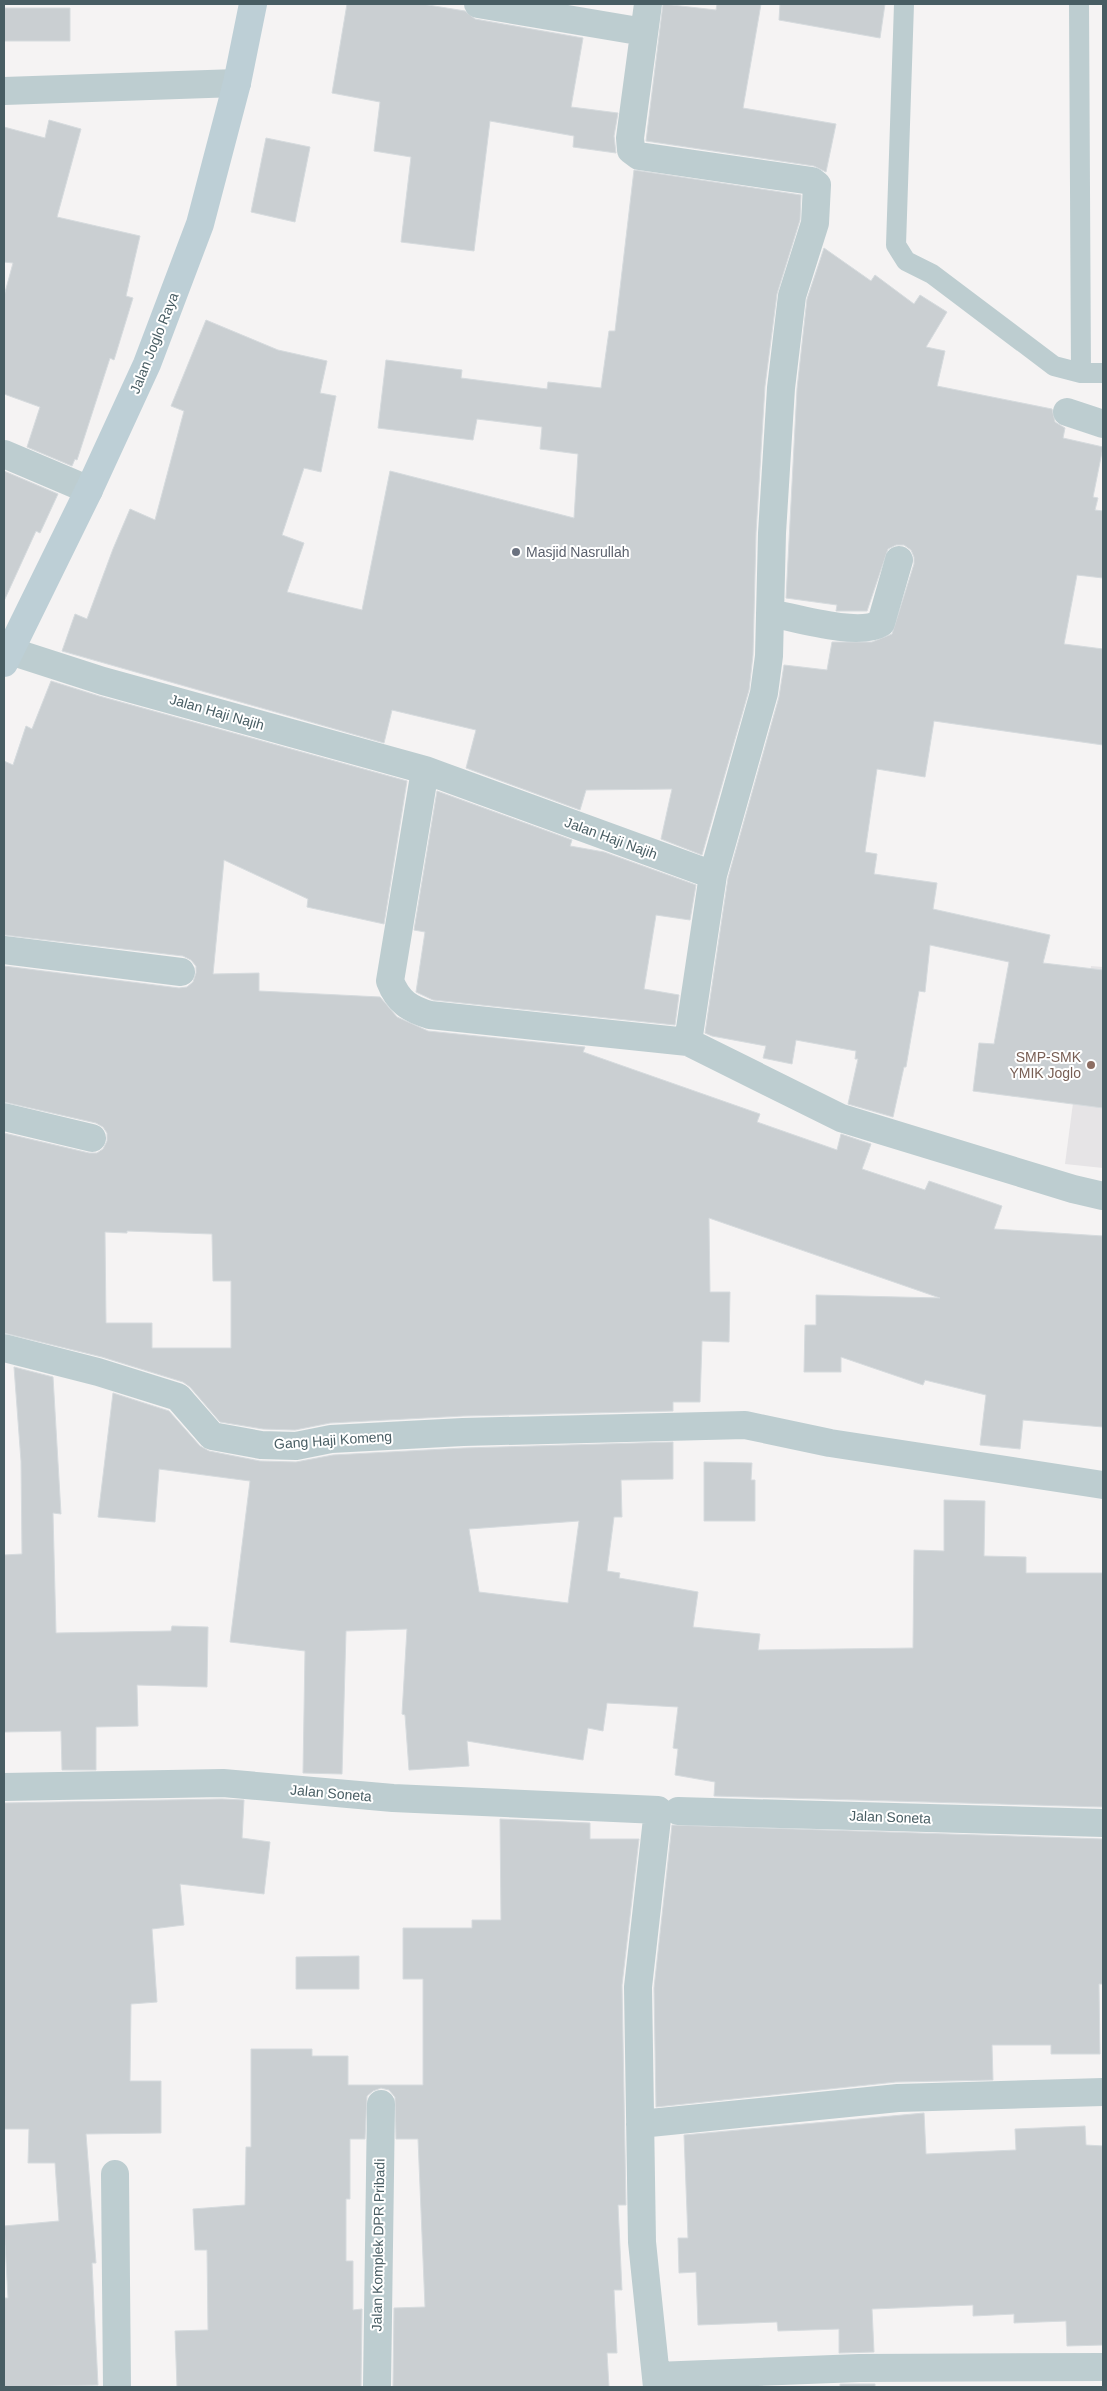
<svg xmlns="http://www.w3.org/2000/svg" width="1107" height="2391" viewBox="0 0 1107 2391" font-family="Helvetica,sans-serif">
<rect width="100%" height="100%" fill="#f5f3f3"/>
<path fill="#e6e4e6" d="M1091,966L1103,967V1168L1065,1164Z"/>
<path fill="#cacfd2" stroke="#d6dbde" fill-rule="evenodd" d="M347,4H422L465,11L475,19L583,38L571,107L618,113L614,136L616,153L573,147L574,136L490,121L474,251L401,242L411,157L374,151L380,102L332,93Z
M663,4L716,10L717,4H761L743,108L836,124L826,172L814,166L646,141Z
M780,4H885L880,38L779,20Z
M4,8H70V41H4Z
M49,120L81,129L57,217L140,236L126,296L133,298L114,360L110,358L77,460L75,459L72,466L27,447L40,407L4,394V296L13,263L4,262V127L45,138Z
M266,138L310,147L295,222L251,212Z
M634,170L801,195L800,220L777,294L765,386L756,533L753,655L749,690L702,855L661,839L672,789L586,790L580,810L466,768L476,730L392,710L384,743L62,651L75,614L87,619L113,549L130,509L155,520L184,411L171,406L206,320L278,350L327,361L320,393L336,396L321,472L304,468L282,535L304,543L287,592L362,610L390,471L574,518L578,454L540,449L542,427L477,419L473,440L378,428L386,360L462,370L461,378L547,389L548,382L601,388L609,331H615Z
M824,248L871,281L875,275L914,304L920,295L947,312L926,347L945,351L937,386L1052,409L1055,422L1065,428L1063,438L1103,447L1093,497L1098,498L1095,510L1103,511V578L1077,575L1064,644L1103,649V745L934,721L925,777L877,769L865,852L877,854L874,874L937,883L933,909L1050,935L1043,963L1103,970V1108L973,1091L979,1043L994,1044L1009,962L930,945L925,992L919,991L906,1067H904L893,1117L848,1104L858,1059H855L856,1051L796,1040L792,1064L763,1058L766,1046L712,1036L705,1033L728,878L779,697L784,665L827,670L832,642H872L892,634L914,564V557L911,550L904,545H896L888,549L867,611H836L837,605L786,598L797,389L807,299Z
M4,471L58,494L40,533L36,531L4,601Z
M51,681L99,696L407,781L384,924L307,907L308,899L224,860L213,974L259,973V991L380,997L397,1017L428,1031L585,1047L583,1052L760,1114L757,1122L837,1150L841,1134L871,1144L862,1169L925,1190L929,1181L1002,1206L994,1229L1103,1236V1427L1023,1420L1020,1449L980,1445L986,1395L925,1380L923,1385L841,1357V1372H804L805,1325H816V1295L940,1298L709,1218L710,1292H730L729,1342L702,1341L700,1402H673V1411L463,1416L330,1423L295,1430L263,1429L220,1422L190,1387L183,1382L102,1357L4,1333V1133L89,1153H97L103,1149L107,1141V1133L103,1127L96,1123L4,1102V966L179,988L187,987L193,982L196,973V966L191,960L183,956L4,935V761L13,765L26,726L32,729ZM127,1231L212,1234L213,1281H231V1348H152V1323H106L105,1232L127,1233Z
M437,791L572,840L570,846L604,852L696,885L690,920L656,915L644,989L679,995L675,1025L433,1000L416,992L425,932L414,930Z
M14,1367L53,1377L61,1514L53,1513L56,1633L171,1631L172,1626L208,1627L207,1687L137,1685L138,1726L96,1727V1770H62L61,1731L4,1732V1555L22,1554L21,1461Z
M113,1393L169,1411L200,1446L209,1451L260,1461L296,1462L333,1455L464,1448L673,1442V1479L621,1480L622,1517H614L607,1571L620,1573L619,1578L698,1592L693,1627L760,1634L758,1650L913,1648L914,1550L944,1551V1500L985,1501L984,1556L1026,1557V1573H1103V1807L714,1796L715,1782L675,1775L678,1749L673,1748L678,1707L607,1703L603,1731L588,1728L583,1760L467,1741L469,1766L409,1770L405,1715L402,1714L407,1629L346,1631L342,1774L303,1773L305,1651L230,1642L250,1481L159,1469L155,1522L98,1517ZM579,1521L568,1603L479,1592L469,1529Z
M704,1462L752,1463L751,1480H755V1521H704Z
M222,1799L244,1800L242,1838L270,1842L264,1894L180,1884L184,1925L152,1929L157,2002L131,2004L130,2081H161V2133L86,2134L96,2263H92L98,2385L4,2387V2298H8L4,2226L59,2221L55,2163H28L29,2129H4V1803Z
M500,1819L590,1823V1839H639L622,1985L626,2205H618L622,2290H614L617,2353H607L609,2387H393L394,2308L425,2307L418,2139H396L395,2097L389,2090L381,2088L373,2091L367,2096L365,2139H350V2199H346V2261H353V2310L362,2309L361,2387H177L175,2331L208,2330L207,2250H195L193,2209L245,2205L246,2147H251V2049H312V2056H348V2085H423V1979H403V1928H472V1920H501Z
M672,1825L1103,1839V1984H1099L1100,2054H1051V2045H992L993,2080L896,2082L656,2107L654,1988Z
M359,1956V1989H296V1957Z
M924,2113L926,2154L1016,2150L1015,2129L1085,2126L1086,2145L1103,2146V2345L1067,2346L1066,2321L1014,2323V2314L973,2316V2305L872,2309L874,2352L839,2353V2329L778,2331L777,2322L698,2325L696,2272L679,2273L678,2238H688L684,2135Z
M840,2384H875V2387H840Z"/>
<g fill="none" stroke-linecap="round" stroke-linejoin="round">
<path stroke="#bdcdd0" stroke-width="20" d="M904,4L896,245L906,261L932,274L1054,366L1081,373H1103
M1079,4L1081,373"/>
<path stroke="#bdcdd0" stroke-width="28" d="M478,4L644,32
M648,4L630,138L631,150L639,156L812,181L817,185L815,223L792,296L781,388L772,533L769,656L764,693L713,875L688,1042
M4,91L237,83
M1067,412L1103,424
M4,454L89,490
M770,613C796,618 859,637 881,623L899,560
M10,651L103,681L425,770L713,875
M425,770L390,981C398,1002 410,1009 430,1015L688,1042L841,1118L1073,1189L1103,1196
M4,950L181,972
M4,1117L92,1138
M4,1348L98,1372L178,1397L212,1436L261,1445L296,1446L331,1439L463,1432L745,1425L830,1443L1103,1485
M4,1787L223,1783L393,1798L658,1810L638,1987L642,2242L657,2387
M678,1811L1103,1823
M640,2124L898,2098L1103,2092
M115,2174L117,2387
M656,2376L859,2368L1103,2367
M377,2387L381,2104"/>
<path stroke="#bdcfd6" stroke-width="28" d="M4,663L89,490L147,364L200,224L237,83L253,4"/>
</g>
<circle fill="#6b7280" stroke="#fff" stroke-width="2" cx="516" cy="552" r="5"/>
<circle fill="#8d6e63" stroke="#fff" stroke-width="2" cx="1091" cy="1065" r="5"/>
<g text-anchor="middle" dominant-baseline="central" stroke-width="4" stroke-linejoin="round" paint-order="stroke">
<g font-size="14" fill="#485d63" stroke="#fff">
<text transform="translate(154 343) rotate(-68)">Jalan Joglo Raya</text>
<text transform="translate(217 712) rotate(16)">Jalan Haji Najih</text>
<text transform="translate(611 838) rotate(20)">Jalan Haji Najih</text>
<text transform="translate(333 1440) rotate(-4)">Gang Haji Komeng</text>
<text transform="translate(331 1793) rotate(5)">Jalan Soneta</text>
<text transform="translate(890 1817) rotate(2)">Jalan Soneta</text>
<text transform="translate(378 2245) rotate(-89)">Jalan Komplek DPR Pribadi</text>
</g>
<g font-size="14" fill="#5b616d" stroke="#fff" text-anchor="start">
<text x="526" y="552">Masjid Nasrullah</text>
</g>
<g font-size="14" fill="#785e54" stroke="#fff" text-anchor="end">
<text x="1081" y="1057">SMP-SMK<tspan x="1081" dy="16">YMIK Joglo</tspan></text>
</g>
</g>
<rect width="1107" height="2391" fill="none" stroke="#485d63" stroke-width="10"/>
</svg>
